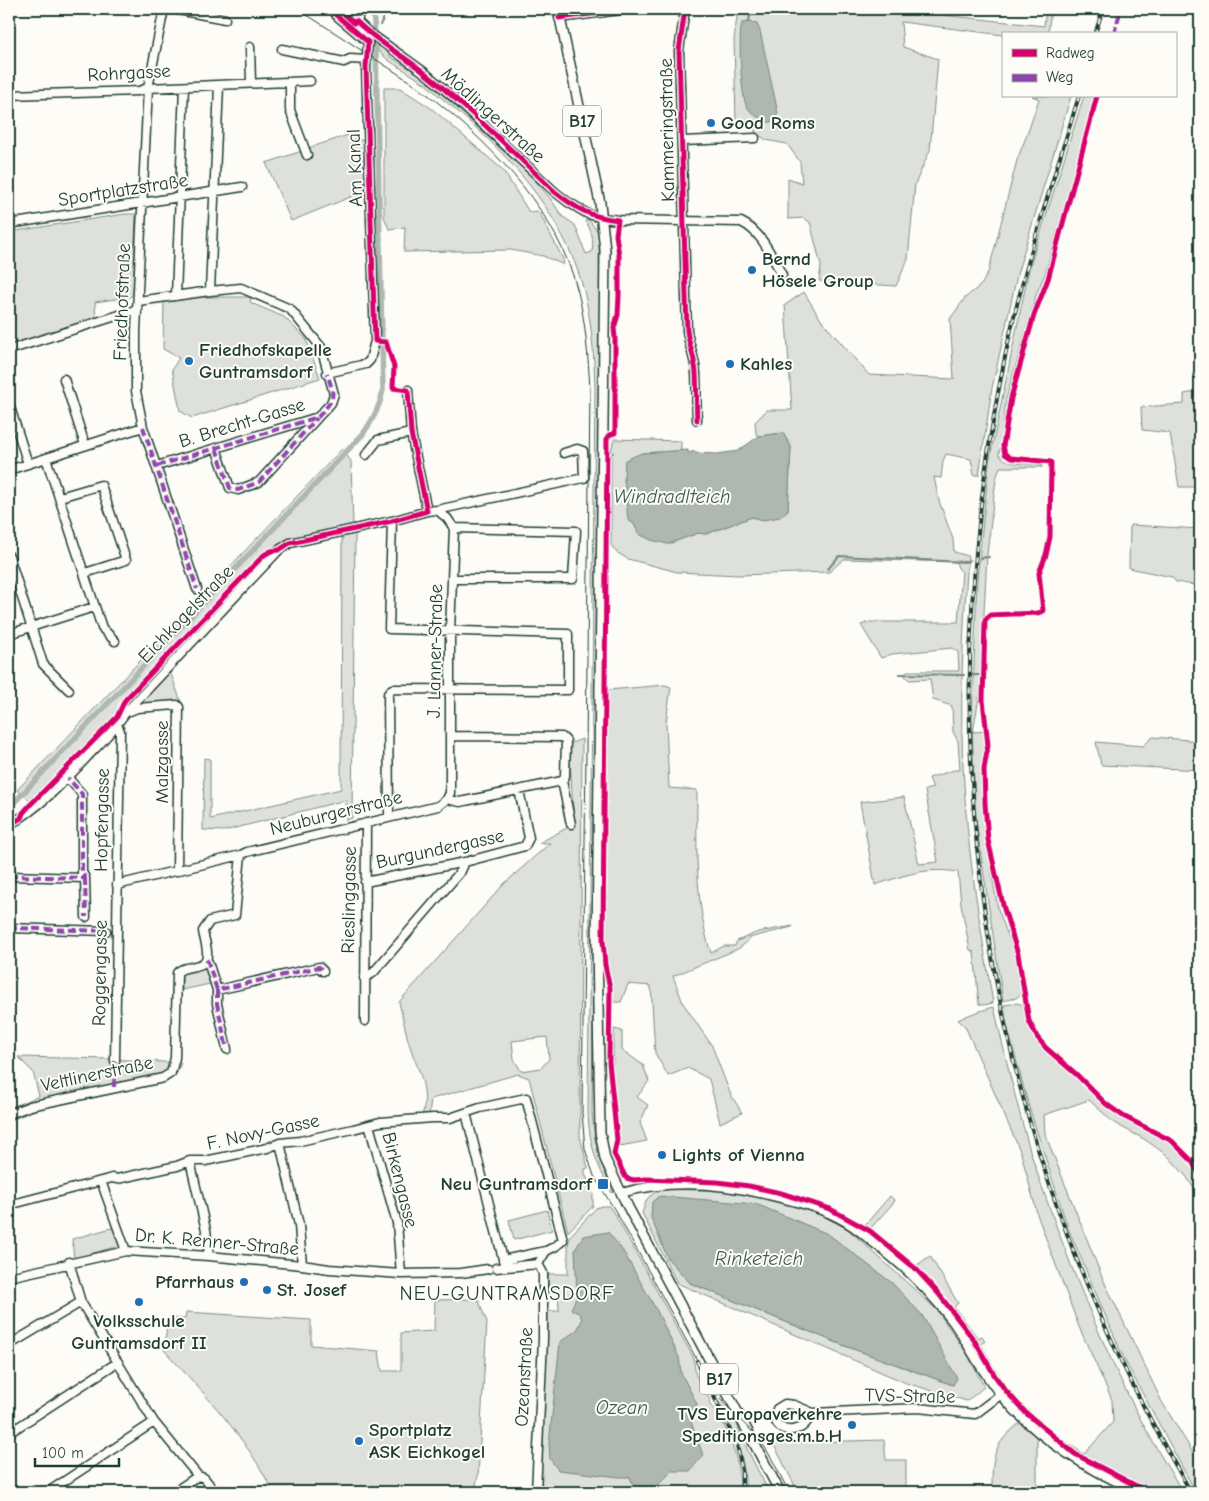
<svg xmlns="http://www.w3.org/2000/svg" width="1209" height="1501" viewBox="0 0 1209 1501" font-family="'Comic Neue',sans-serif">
<rect width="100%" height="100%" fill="#fdfcf7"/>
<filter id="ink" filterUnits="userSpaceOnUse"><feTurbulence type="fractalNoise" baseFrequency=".02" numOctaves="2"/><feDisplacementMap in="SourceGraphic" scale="10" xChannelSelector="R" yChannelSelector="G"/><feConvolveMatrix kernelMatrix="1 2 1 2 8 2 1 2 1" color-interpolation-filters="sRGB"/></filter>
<g filter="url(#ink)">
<path fill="#dde0db" stroke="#7e8e88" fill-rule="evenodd" d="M738,9H921L924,13L1044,26L1046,9H1051L1048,34L1003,35L901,22L903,47L938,59L930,150L915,184L908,259L896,286L819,281L821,266L810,222L803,218L788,219V178L802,183L800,162L787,144L766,140L755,132L754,121L736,122L734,40Z
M376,44L391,54L389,56L422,76L534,179L550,198L562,216L575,225L586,254L592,252C594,241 592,230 585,221L588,219L599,233L600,350L592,1111C594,1143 599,1163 614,1192L612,1193C596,1163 589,1145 588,1111L595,388C594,355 592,323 584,291C563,210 502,147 439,96C431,88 422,81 412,75C402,68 386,61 379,51C377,50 377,46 376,44Z
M384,88H400L431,108L503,170L529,212L537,211L540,214L563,259L564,265L543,256L511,250L404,252L405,227L389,229L384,217Z
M1032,96H1071L1018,271L992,388L979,475H974L971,459L946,454L943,461L941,478L934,477L939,501L953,539L954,552L968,556C963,632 959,708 964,784C968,858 981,930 993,1003L984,1005L979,1004L974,952L970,950L961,904L958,872C924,867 906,875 875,885L860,802L904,797L919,864L938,862L925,790L933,788L929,778L954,770H960L958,741L953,732L952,706L933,700L930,679L909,680L905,676L907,671H959L958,652L952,648L892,654L881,658L861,625L870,622H958L962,572L958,568L956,562L844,559L829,572L738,575L677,572L628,559L616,552L611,545V454L614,453L611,451L614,439L681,441V451L642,453L624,479L634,524L639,534L668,544L698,533L706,534L752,517L763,520L788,510L791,447L783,433L759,436L756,434L755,422L767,410H792L785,305L804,292L821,320L869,375L954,379L950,319L965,298L982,284L989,270L1017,160L1028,132L1039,99Z
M1084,96H1095L1045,274L1037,292L1006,399L999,454C1006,466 1029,463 1042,465V467H1000L996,479L987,554L980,692L973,732L990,731C992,748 987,765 986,782C985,799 987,828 991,845L987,846L998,909L1016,957L1022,993L1016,998L1003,1001L975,816L972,719L977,580L989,462L1029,269Z
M348,135L351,138L366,141L365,176L368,190L291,221L266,163L302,151L306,160L311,158L309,148Z
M125,214H136L133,294L130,297L95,302L96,320L9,348V232Z
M194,297H250L251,303L284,317L306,339L320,378L192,418L180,411L172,369L179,358L163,349L164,301Z
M1200,391V487H1179L1170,433L1142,430L1141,407L1184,404V394Z
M342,449L351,461L353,526L289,539L262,553L269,554L116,716L31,802L17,790Z
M1130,525L1200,529V586L1176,582L1172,577L1129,568Z
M355,534L352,818L346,820V800L224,831L203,830L204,758L210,759V819L341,789L342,536Z
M170,671L181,702L139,705Z
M665,685L671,687L666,722L669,788L697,790C697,844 694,901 711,953L724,946H735L737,941L758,932L793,926L792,927L749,938L747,942L738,949L673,976L683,1003L712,1046L730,1093L742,1113L720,1123L709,1079L688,1068L668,1076L655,1053L651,986L628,984L621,1002H613L605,951L608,690Z
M1153,737L1200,741V770L1101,765L1096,742L1143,746Z
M582,739L580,1112V1136L588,1168L585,1169V1173L593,1195V1206L568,1232L529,1078L518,1074L431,1099L429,1116H422C431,1085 414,1065 407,1036C404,1025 402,1013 399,1002L504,884L550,843H539L574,824L569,744ZM547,1037L549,1059L541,1068L521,1071L514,1059L512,1041Z
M206,968L210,984L182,990V973Z
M1018,1003L1024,1006C1033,1046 1051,1051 1078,1077C1091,1090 1102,1103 1118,1113C1145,1131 1188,1143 1200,1179C1202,1184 1200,1192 1200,1198L1186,1176L1167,1155L1144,1139L1114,1123L1089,1100L1044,1115L1045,1134L1102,1277L1162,1402L1200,1464V1488L1194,1489L1124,1359L1068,1228L1028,1104L1006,1022L1004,1005Z
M994,1007C1005,1056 1017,1106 1031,1154C1043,1192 1057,1228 1071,1265C1102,1343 1137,1421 1183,1492H1161L1125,1479L1073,1450L1057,1438L1027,1412L1007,1390L976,1340L960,1317L916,1266L930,1256L958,1303L954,1307L978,1338L982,1336L985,1341L981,1344C989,1358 997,1374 1007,1387C1026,1411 1058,1438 1084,1454L1113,1422L1112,1400L1079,1327L1038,1217L1021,1153L965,1026L958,1020C969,1014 982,1010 994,1007Z
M614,1029L622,1031V1050L643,1065L649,1081L637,1097L648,1105L640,1123L647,1141L620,1146C610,1108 613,1067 614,1029Z
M18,1057L111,1059L181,1063L177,1073L167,1082L35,1110L9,1121V1108L39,1096L33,1072Z
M659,1189L737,1191L815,1212L848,1229L937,1310L968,1355L984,1387L967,1401L906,1383L677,1283L642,1213L647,1199ZM690,1283L953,1385L845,1346Z
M890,1196L895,1201L869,1230L864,1226Z
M602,1206H609L617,1218L693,1357L696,1375L710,1400L709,1403C712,1408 716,1411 719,1416C733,1441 740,1464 740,1492H540L542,1483H540L548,1311H559L558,1288H548V1274H568V1245L570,1236L596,1208Z
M547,1210L552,1230L514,1240L509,1220Z
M115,1227L120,1248H111L74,1259L72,1239Z
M478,1299L487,1322L478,1476L476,1485L467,1492H273C246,1436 205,1395 164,1350L168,1318L185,1319L186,1312L311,1320V1345L379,1351L382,1371H401V1333L434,1331L435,1300Z
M717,1400L736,1420L741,1437L769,1492H745C747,1457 732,1430 717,1400Z
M1021,1422L1037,1438V1492H992C992,1457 992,1445 1021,1422Z
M884,1440L886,1460H906V1492H798L773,1443Z"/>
<path fill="#aeb8b1" stroke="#75877f" d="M749,22L757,24L760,31L778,113L774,121L766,123C759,118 750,113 746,105C741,94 738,35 742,23Z
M783,433L791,447L788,510L780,517L763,520L752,517L706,534L698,533L668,544L651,540L639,534L634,524L628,520L624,479L625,460L642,453L688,450V453L695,451L696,453L717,454L738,451L759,436Z
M660,1196L756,1204L828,1234L892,1283L922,1315L957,1378L953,1385L845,1346L690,1283L668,1259L651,1218L652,1202Z
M608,1232L623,1251L657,1311L679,1357L681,1373L697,1404L690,1419L703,1455L690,1471H672L655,1488H650L646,1492H639L634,1488L630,1477H619L558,1470L550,1459L549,1444L560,1342L577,1330L582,1320L580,1314L571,1309L577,1296L575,1250L583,1236Z"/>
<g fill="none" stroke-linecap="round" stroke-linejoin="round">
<path stroke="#75877f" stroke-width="2" d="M749,22L751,9
M380,25L383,19V9
M373,29L376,28
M980,558L989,557
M828,569L839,556L965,562L970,560
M899,674L964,675
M972,675H980"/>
<path stroke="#aeb8b1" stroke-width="5.5" d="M9,808L363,434C373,420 380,407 383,390L376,50L373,9"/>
<g stroke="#1f3d34" stroke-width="11">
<path id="minor" d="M164,9L148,88L136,331V391L143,427L197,589
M173,9L225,19
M344,9L367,31L424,72L457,100L555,192L568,202L588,214L602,218L618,220L741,222C762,232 771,255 782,275
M685,9L679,51L687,331C689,345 695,358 696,373C697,389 696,404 697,420
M559,18L628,9
M356,21L358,18L357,9
M250,47L251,83
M282,49L344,62L350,59L367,60
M290,83V110L307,155
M9,95L139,91L148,88L310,81
M682,141L755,138
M9,224L242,187
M210,291L219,86
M176,296L184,87
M138,301L210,291L241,288L290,309L321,347L334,394L331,403L318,417L157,466
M9,350L138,309
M327,373L366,364L370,360L375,341L366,67L368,42L336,15V9
M64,379L85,445
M408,390L411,433L427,511
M9,404L28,464
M216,448L230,488L238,490L259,482L318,417
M366,455L378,440L411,433
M46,458L102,628L115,641
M9,470L143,427
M60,497L101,485L126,560L85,573
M437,510L447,518L454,528L450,632V793L447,799
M9,556L43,664L69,690
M452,579H573L576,531L454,528
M9,634L94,607
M130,711L137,708L177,705L179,707L177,871
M450,736L562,737L566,741L565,776L562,781L571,824
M389,817L388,694L392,689L568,690V634L389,629L392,521
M9,825C39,808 64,782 88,756C102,742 115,728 126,712L279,550L290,543L392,521L427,511L437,510L584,478L583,451L577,449L564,453
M9,876L85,878L82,872V794L68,778
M85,878L86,917
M365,882L465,862L525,846L529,838L519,790
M117,885L241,855L247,852L438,806L447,799L460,802L562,781
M9,928L106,931
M206,960L208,962L217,990L319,967L323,971
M364,978L373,973L461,871L465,862
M217,990V1004L227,1049
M365,1021L366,823
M115,1061L120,731L117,725
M466,1113L505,1267
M9,1114L30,1106L163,1078L171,1073L175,1058L177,973C183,964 206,970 207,956C208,948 204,939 203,931L210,921L235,915L241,855
M369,1125L397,1223L401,1274
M280,1143L299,1225L302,1265
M190,1161L206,1230L209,1256
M101,1181L126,1251
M621,1193C667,1180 718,1183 764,1194C789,1200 816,1206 839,1218C851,1224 861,1232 870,1240C901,1263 930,1291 953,1322C970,1346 982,1373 1001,1395C1037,1439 1088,1470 1139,1492
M9,1205L101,1181L112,1178L117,1179L177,1166L190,1161H205L267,1148L280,1143L300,1141L353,1129L380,1122L433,1118H450L480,1108L526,1098L563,1240L556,1246L546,1251L538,1264
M503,1260L546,1251
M69,1262L81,1302L154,1422L198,1476L204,1478L215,1492
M496,1268L538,1264
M9,1277L126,1251L209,1256L302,1265L329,1269L401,1274L461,1273L488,1269
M9,1345L81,1302
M813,1413C809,1419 806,1425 800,1428C785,1434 770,1426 777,1409L785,1404L794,1405L813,1413L918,1408L975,1414L1000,1395
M9,1433L118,1362
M48,1492L154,1422
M174,1492L198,1476
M536,1492L543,1339V1273L538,1264"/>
</g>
<g stroke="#1f3d34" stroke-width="12">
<path id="major" d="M558,9L600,203L605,250L597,942L600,1132L605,1159L628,1207L780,1492"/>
</g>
<use href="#minor" stroke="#fdfcf7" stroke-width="8"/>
<use href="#major" stroke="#fdfcf7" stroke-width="9"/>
<path stroke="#1f3d34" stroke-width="1" d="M297,9C319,22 340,36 361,50C386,66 412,82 436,101C497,150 558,214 578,292C586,324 588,356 590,389L582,1113L585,1149L594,1176L619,1217L715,1393C728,1410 744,1422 758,1438C771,1454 779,1474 789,1492"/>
<g stroke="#1f3d34" stroke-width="4">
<path id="rail" d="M1095,34L1103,9
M1079,96C1052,184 1022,272 1004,362C923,760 985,1143 1191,1492
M697,1361L737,1445L742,1471V1492"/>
</g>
<use href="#rail" stroke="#fdfcf7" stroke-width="2" stroke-dasharray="5.5" stroke-linecap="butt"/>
<path stroke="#8e44ad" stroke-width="4" stroke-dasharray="8 4" stroke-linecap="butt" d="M357,9L358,18
M1114,34L1121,9
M143,427L197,589
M216,448L230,488L238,490L259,482L317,418
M157,466L318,417C336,397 335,398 327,373
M9,876L85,878L82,872V794L68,778
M85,878L86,917
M9,928L106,931
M206,960L208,962L217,990L319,967L323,971
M217,990V1004L227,1049
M114,1087L115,1061"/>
<g stroke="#fdfcf7" stroke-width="8">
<path id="cycleway" d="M685,9L679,51L687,331C689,345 695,358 696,373C697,389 696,404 697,420
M559,18L628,9
M356,21C377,42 403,55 426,74C471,110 513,152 555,192C577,209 590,217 618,220L616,235L619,255V296L618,315L614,328L615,338V433L609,435L607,438L603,940L605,965L610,988L609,1062L617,1140L614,1154L626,1178L634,1180L646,1179L717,1182L749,1186L781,1193L830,1209L870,1231L916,1269L938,1293L974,1340L995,1376L1006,1391L1026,1413L1075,1454L1148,1492
M1097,96L1048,279L1034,315L1011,398L1003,446L1005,454L1011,458L1051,462L1050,537L1046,555L1039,573L1043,611L1038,613L990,615L985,620L983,700L988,745L984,769L985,804L988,840L1004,909L1018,954L1029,1021L1037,1037L1046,1048L1077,1075L1106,1104L1123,1116L1172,1141L1192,1161L1200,1176
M9,825L21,818L23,813L30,805L117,717L125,700L264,555L271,551L279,550L290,543L392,521L427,511L411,433L408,390L393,388L394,367L386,342L375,341L366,67L368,42L336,15L341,11L354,23L356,21"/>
</g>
<use href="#cycleway" stroke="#d6006c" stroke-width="5"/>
</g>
</g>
<g fill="#1f6fb2" stroke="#fdfcf7" stroke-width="2">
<circle cx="711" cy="123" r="5"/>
<circle cx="752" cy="270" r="5"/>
<circle cx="189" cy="361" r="5"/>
<circle cx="730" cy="364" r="5"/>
<circle cx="662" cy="1155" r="5"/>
<rect x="597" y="1178" width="12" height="12" rx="2.5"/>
<circle cx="244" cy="1282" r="5"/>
<circle cx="267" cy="1290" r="5"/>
<circle cx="139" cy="1302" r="5"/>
<circle cx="852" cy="1425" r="5"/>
<circle cx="359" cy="1441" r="5"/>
</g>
<g text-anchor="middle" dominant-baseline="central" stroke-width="4" stroke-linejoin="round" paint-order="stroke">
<g fill="#fdfcf7" stroke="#62766e" stroke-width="1">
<rect x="563" y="105.5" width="38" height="31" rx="4"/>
<rect x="700" y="1363.5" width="38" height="31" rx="4"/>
</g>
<g font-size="18" font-weight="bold" fill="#1f3d34">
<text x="582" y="121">B17</text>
<text x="719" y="1379">B17</text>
</g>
<g font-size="19" fill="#1f3d34" stroke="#fdfcf7">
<text transform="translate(129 73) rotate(-3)">Rohrgasse</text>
<text transform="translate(493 115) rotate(42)">Mödlingerstraße</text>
<text transform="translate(667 130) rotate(-91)">Kammeringstraße</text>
<text transform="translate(355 168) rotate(-92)">Am Kanal</text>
<text transform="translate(123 190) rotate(-9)">Sportplatzstraße</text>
<text transform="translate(122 302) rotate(-88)">Friedhofstraße</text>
<text transform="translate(242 423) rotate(-17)">B. Brecht-Gasse</text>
<text transform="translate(186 614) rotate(-46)">Eichkogelstraße</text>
<text transform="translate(435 651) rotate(-89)">J. Lanner-Straße</text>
<text transform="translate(162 762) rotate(-90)">Malzgasse</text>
<text transform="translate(336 813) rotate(-14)">Neuburgerstraße</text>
<text transform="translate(102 820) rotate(-89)">Hopfengasse</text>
<text transform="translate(440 849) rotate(-12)">Burgundergasse</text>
<text transform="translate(349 900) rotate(-89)">Rieslinggasse</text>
<text transform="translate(100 973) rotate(-89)">Roggengasse</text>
<text transform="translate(97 1074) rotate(-12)">Veltlinerstraße</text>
<text transform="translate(263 1132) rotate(-12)">F. Novy-Gasse</text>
<text transform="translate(400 1180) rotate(76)">Birkengasse</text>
<text transform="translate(217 1242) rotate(5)">Dr. K. Renner-Straße</text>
<text transform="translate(524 1377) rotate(-87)">Ozeanstraße</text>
<text transform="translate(910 1396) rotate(1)">TVS-Straße</text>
</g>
<g font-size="19" font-weight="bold" fill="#1f3d34" stroke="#fdfcf7" text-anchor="start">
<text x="721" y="123">Good Roms</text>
<text x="762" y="259">Bernd<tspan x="762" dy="22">Hösele Group</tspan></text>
<text x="199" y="350">Friedhofskapelle<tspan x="199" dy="22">Guntramsdorf</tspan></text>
<text x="740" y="364">Kahles</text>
<text x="672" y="1155">Lights of Vienna</text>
<text x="592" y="1184" text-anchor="end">Neu Guntramsdorf</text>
<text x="234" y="1282" text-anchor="end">Pfarrhaus</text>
<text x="277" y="1290">St. Josef</text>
<text x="139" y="1321" text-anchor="middle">Volksschule<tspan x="139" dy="22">Guntramsdorf II</tspan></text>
<text x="842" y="1414" text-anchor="end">TVS Europaverkehre<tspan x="842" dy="22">Speditionsges.m.b.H</tspan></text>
<text x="369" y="1430">Sportplatz<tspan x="369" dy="22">ASK Eichkogel</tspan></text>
</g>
<g font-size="20" font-style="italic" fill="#435c53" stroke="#fdfcf7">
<text x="672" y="496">Windradlteich</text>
<text x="759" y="1258">Rinketeich</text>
<text x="622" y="1407">Ozean</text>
</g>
<g font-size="20" letter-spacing="1" fill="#1f3d34" stroke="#fdfcf7">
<text x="507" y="1293">NEU-GUNTRAMSDORF</text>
</g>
</g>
<rect width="1209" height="1501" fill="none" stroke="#fdfcf7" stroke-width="30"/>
<rect x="15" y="15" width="1179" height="1471" fill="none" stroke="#1f3d34" stroke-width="2" filter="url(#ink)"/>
<rect x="1002" y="32" width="175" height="65" fill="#fdfcf7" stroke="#a4b0a9"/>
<rect x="1012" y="49" width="25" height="8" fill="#d6006c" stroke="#a4b0a9"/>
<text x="1046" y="58" font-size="15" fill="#1f3d34">Radweg</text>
<rect x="1012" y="74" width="25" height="8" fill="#8e44ad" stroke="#a4b0a9"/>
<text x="1046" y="82" font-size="15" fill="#1f3d34">Weg</text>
<path d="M35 1458v8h84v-8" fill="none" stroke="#1f3d34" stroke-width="2.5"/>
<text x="42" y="1458" font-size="15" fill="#1f3d34" stroke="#fdfcf7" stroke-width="4" paint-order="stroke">100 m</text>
</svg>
